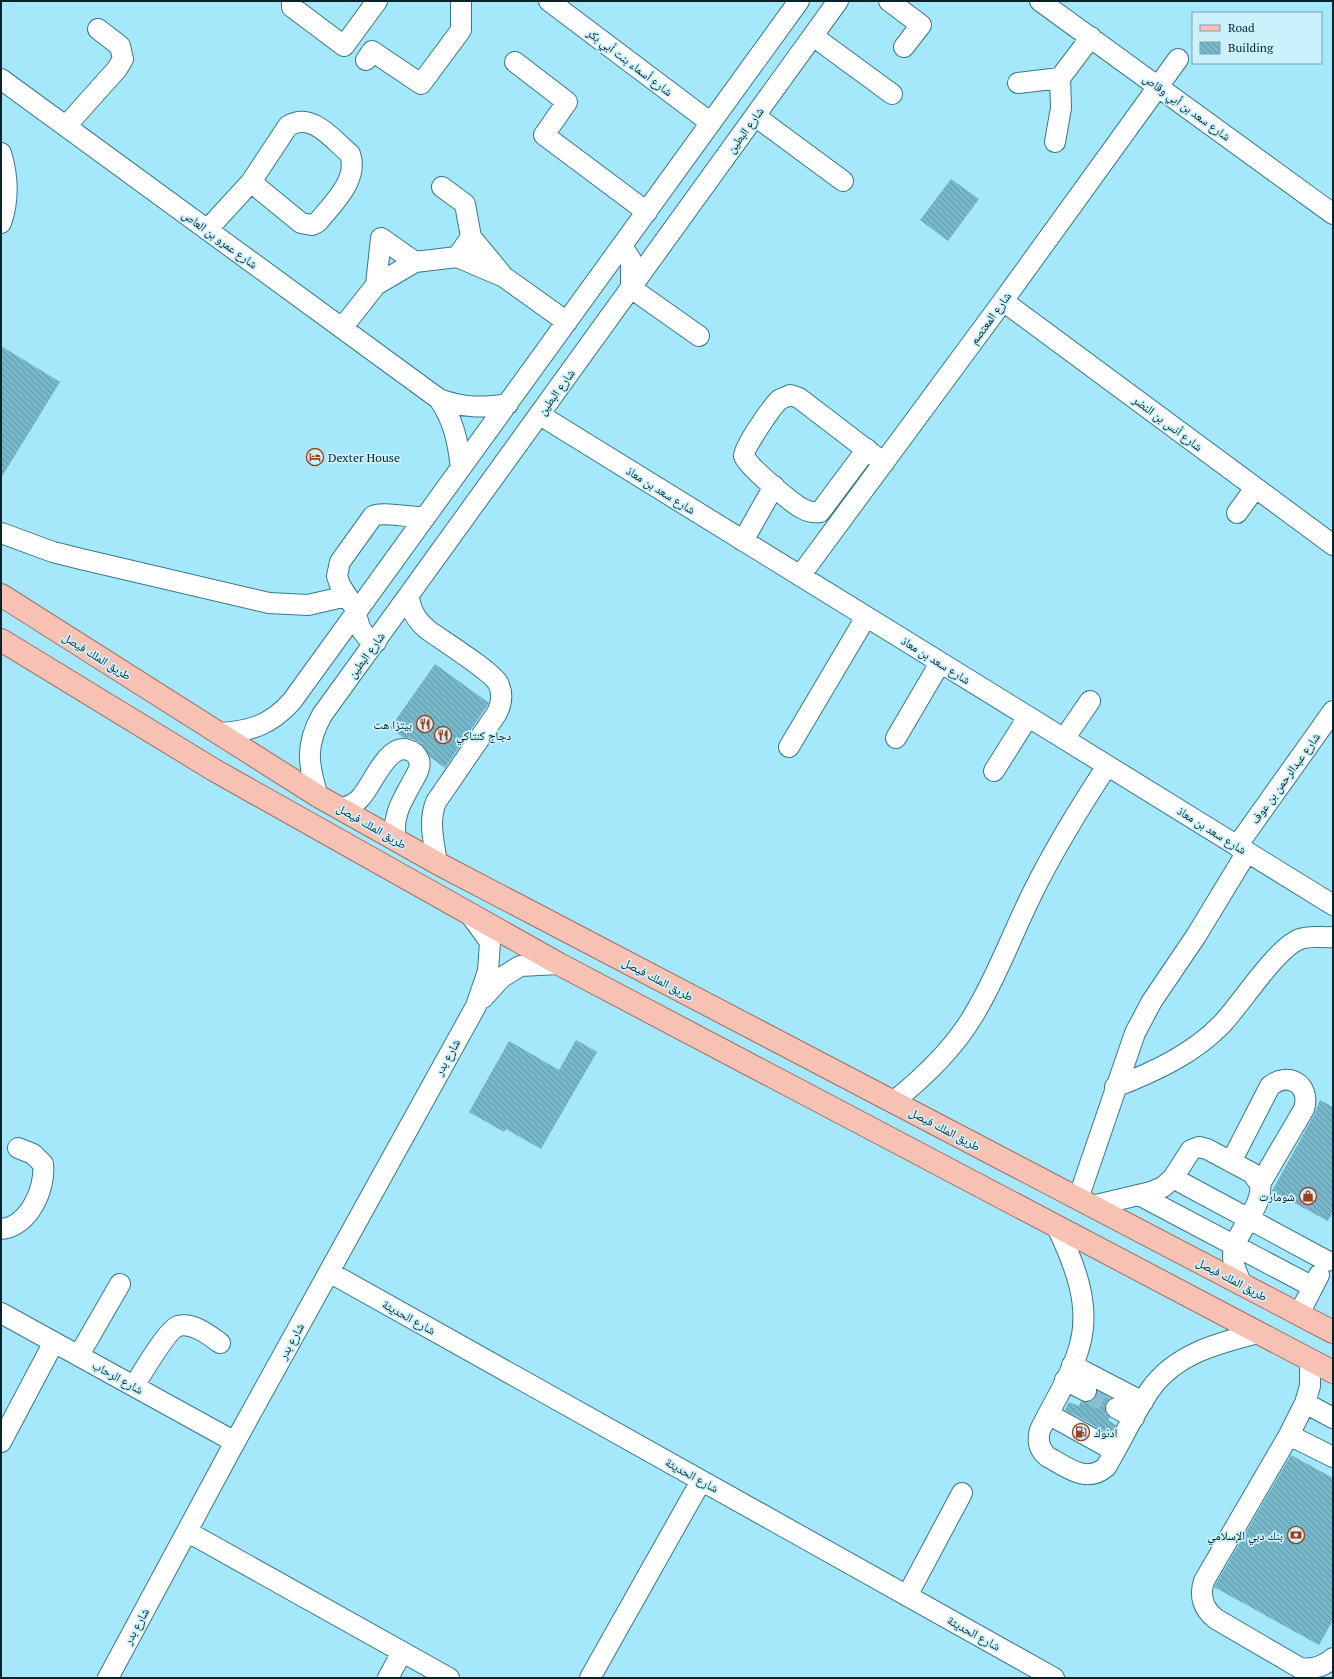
<svg xmlns="http://www.w3.org/2000/svg" width="1334" height="1679" viewBox="0 0 1334 1679" font-family="'PT Serif','Noto Naskh Arabic',serif">
<defs>
<pattern id="building-back-hatch" width="6" height="6" patternUnits="userSpaceOnUse"><rect width="6" height="6" fill="#77b8ca"/><path d="M-1 5l2 2M0 0l6 6M5-1l2 2" fill="none" stroke="#6095a4"/></pattern>
</defs>
<rect width="100%" height="100%" fill="#a6e8fb"/>
<path fill="url(#building-back-hatch)" d="M951,179L979,199L948,241L920,220Z
M1,346L60,382L1,478Z
M435,664L489,703L445,768L430,757L420,743L413,739L404,738L390,728Z
M576,1040L597,1052L541,1149L506,1129L504,1132L469,1112L509,1041L559,1070Z
M1320,1100L1333,1107V1212L1328,1221L1272,1191L1314,1115Z
M1097,1391L1110,1398L1106,1402L1105,1408L1106,1414L1110,1417L1108,1420L1116,1425L1111,1435L1065,1410L1069,1402L1079,1406L1081,1401H1092L1096,1397Z
M1291,1455L1333,1478V1620L1319,1645L1214,1587Z"/>
<g fill="none" stroke-linecap="round" stroke-linejoin="round">
<path stroke="#86c1d1" stroke-width="20" stroke-dasharray="20 10" stroke-linecap="butt" d="M1086,1391L1116,1408"/>
<g stroke="#377889" stroke-width="22">
<path id="minor" d="M292,1V7L344,46L377,1
M549,1L711,123
M889,1L921,25L904,47
M1040,1L1333,214
M813,36L892,94
M366,60L372,51L421,84L461,30V1
M515,62L567,102L544,135L647,212
M1060,78L1091,37
M1,79L439,399C463,408 483,408 508,404
M1018,83L1060,78L1061,108L1055,142
M755,116L843,181
M66,126L117,69L123,59L120,46L98,29
M1,153C8,176 9,200 1,223
M442,187L465,204L471,237L504,277L457,257
M207,230L251,182L288,126C312,111 333,140 350,154C359,180 333,203 318,222L312,225L301,223L251,182
M622,246L631,260V288L699,336
M415,262L381,238L376,285L415,262L457,257L471,237
M504,277L567,322
M1003,301L1333,545
M342,328L376,285
M439,399C454,421 458,442 461,468
M540,415L1333,905
M867,449L820,512C813,513 809,512 803,509C793,504 746,465 744,456C743,448 772,407 779,400C782,398 787,397 790,395L799,398L884,463
M1237,513L1255,488
M1,533L53,552L81,559L269,603L308,605L347,596
M743,541L774,486
M800,576L1003,301L1178,59
M409,595C410,610 416,620 428,630C443,641 490,670 498,683C503,693 502,703 497,713L436,802C428,822 434,842 437,863
M376,642L366,636L360,628L354,607L340,585L337,576L340,562L373,516C382,511 411,518 425,517
M218,733C249,732 271,725 292,701L799,1
M896,738L940,663
M1064,739L1090,701
M789,747L866,617
M994,771L1028,717
M318,796C308,765 305,745 322,715L838,1
M342,808C350,806 357,803 362,796C373,783 388,743 408,750C413,751 417,755 419,760C421,766 418,772 415,777C404,798 391,815 396,839
M1237,846L1333,711
M483,998L501,978L520,966L559,964
M1115,1087C1154,1072 1193,1054 1222,1024C1241,1004 1277,947 1300,939C1311,935 1322,938 1333,937
M893,1102C923,1078 953,1050 973,1016C997,977 1012,934 1032,894C1054,849 1080,807 1107,766
M1231,1162L1270,1086C1289,1071 1311,1085 1304,1109L1260,1184
M1173,1178L1327,1261
M1139,1195L1313,1287
M1078,1199L1135,1033L1152,1001L1196,936L1247,852
M1092,1206L1151,1192L1163,1187L1173,1178L1191,1150L1199,1147L1207,1149L1252,1173L1260,1184C1264,1207 1234,1232 1233,1256C1233,1266 1238,1275 1241,1283
M1057,1227C1074,1263 1091,1304 1080,1344C1073,1373 1053,1403 1040,1430C1037,1441 1039,1450 1048,1457C1067,1467 1086,1484 1106,1467C1121,1442 1133,1415 1150,1390C1175,1354 1218,1343 1258,1333
M1,1229C29,1227 46,1188 43,1164L33,1154L18,1148
M329,1272L1054,1678
M1,1313L235,1442
M1299,1314L1319,1275
M79,1355L120,1284
M1310,1360V1386L1305,1403L1289,1435L1204,1581C1199,1596 1203,1609 1216,1619L1300,1668C1313,1670 1323,1667 1333,1658
M1072,1365L1143,1402
M1065,1380L1086,1391
M134,1386C141,1375 167,1330 178,1326C193,1322 209,1335 220,1343
M1305,1403L1333,1418
M1116,1408L1134,1418
M1048,1414L1115,1451
M1289,1435L1333,1457
M1,1442L54,1342
M188,1532L449,1678
M907,1596L962,1493
M108,1678L235,1442L476,1006L488,971L490,942L469,913
M388,1678L402,1652
M590,1678L701,1481"/>
</g>
<g stroke="#9f7062" stroke-width="24">
<path id="major" d="M1,595L318,796L437,863L1333,1332
M1,640L214,770L559,964L1333,1372"/>
</g>
<use href="#minor" stroke="#fff" stroke-width="20"/>
<use href="#major" stroke="#f7c2b3" stroke-width="22"/>
</g>
<defs>
<g id="hotel-ring" transform="scale(0.9)"><circle r="9.5" fill="#cbf1fc" stroke="#a33b19" stroke-width="1.5"/><path d="M-6-4.5h1.5V1H6V5H4.5V3h-9V5H-6ZM-4 0a1.8 1.8 0 1 1 3.6 0ZM.5 0V-2.5h3Q6-2.5 6 0Z" fill="#a33b19"/></g>
<g id="restaurant-ring" transform="scale(0.9)"><circle r="9.5" fill="#cbf1fc" stroke="#a33b19" stroke-width="1.5"/><path d="M-5-6h1v4h1v-4h1v4h1v-4h1v5L-1.5 .5V6h-2V.5L-5-1ZM5-6V6H3V1.5H1.5Q1.5-4 5-6Z" fill="#a33b19"/></g>
<g id="shop-ring" transform="scale(0.9)"><circle r="9.5" fill="#cbf1fc" stroke="#a33b19" stroke-width="1.5"/><path d="M-5-2.5h2.3a2.7 3.5 0 0 1 5.4 0H5L5.5 6h-11ZM-1.5-2.5h3a1.5 2.3 0 0 0-3 0Z" fill="#a33b19"/></g>
<g id="fuel-ring" transform="scale(0.9)"><circle r="9.5" fill="#cbf1fc" stroke="#a33b19" stroke-width="1.5"/><path d="M-5.5-6h7V0h2V4h1.3V-2.5L3-4.5l.8-.8L6-3V5H2.5V1h-1V6h-7ZM-4.2-4.7v3.2H.2V-4.7Z" fill="#a33b19"/></g>
<g id="bank-ring" transform="scale(0.9)"><circle r="9.5" fill="#cbf1fc" stroke="#a33b19" stroke-width="1.5"/><path d="M-6-4H6V4H-6ZM0-2.3a2.3 2.3 0 1 0 0 4.6a2.3 2.3 0 1 0 0-4.6Z" fill="#a33b19"/></g>
</defs>
<g fill-rule="evenodd">
<use href="#hotel-ring" x="315" y="457"/>
<use href="#restaurant-ring" x="425" y="724"/>
<use href="#restaurant-ring" x="443" y="735"/>
<use href="#shop-ring" x="1308" y="1196"/>
<use href="#fuel-ring" x="1081" y="1432"/>
<use href="#bank-ring" x="1296" y="1535"/>
</g>
<g text-anchor="middle" dominant-baseline="central" stroke-width="3.5" stroke-linejoin="round" paint-order="stroke">
<g font-size="12" fill="#08232a" stroke="#cbf1fc">
<text transform="translate(630 62) rotate(37)">شارع أسماء بنت أبي بكر</text>
<text transform="translate(1187 107) rotate(36)">شارع سعد بن أبي وقاص</text>
<text transform="translate(745 130) rotate(-54)">شارع البطين</text>
<text transform="translate(220 239) rotate(36)">شارع عمرو بن العاص</text>
<text transform="translate(990 318) rotate(-54)">شارع المعتصم</text>
<text transform="translate(556 392) rotate(-54)">شارع البطين</text>
<text transform="translate(1168 423) rotate(37)">شارع أنس بن النضر</text>
<text transform="translate(661 490) rotate(32)">شارع سعد بن معاذ</text>
<text transform="translate(366 655) rotate(-54)">شارع البطين</text>
<text transform="translate(97 656) rotate(32)">طريق الملك فيصل</text>
<text transform="translate(936 660) rotate(32)">شارع سعد بن معاذ</text>
<text transform="translate(1285 778) rotate(-54)">شارع عبدالرحمن بن عوف</text>
<text transform="translate(372 826) rotate(30)">طريق الملك فيصل</text>
<text transform="translate(1212 830) rotate(32)">شارع سعد بن معاذ</text>
<text transform="translate(658 979) rotate(28)">طريق الملك فيصل</text>
<text transform="translate(447 1057) rotate(-61)">شارع بدر</text>
<text transform="translate(945 1129) rotate(28)">طريق الملك فيصل</text>
<text transform="translate(1232 1279) rotate(28)">طريق الملك فيصل</text>
<text transform="translate(409 1317) rotate(29)">شارع الحديثة</text>
<text transform="translate(291 1341) rotate(-61)">شارع بدر</text>
<text transform="translate(118 1377) rotate(29)">شارع الرحاب</text>
<text transform="translate(692 1475) rotate(29)">شارع الحديثة</text>
<text transform="translate(136 1626) rotate(-61)">شارع بدر</text>
<text transform="translate(974 1633) rotate(29)">شارع الحديثة</text>
</g>
<g font-size="12" fill="#08232a" stroke="#cbf1fc" text-anchor="start">
<text x="328" y="457">Dexter House</text>
<text x="412" y="724" text-anchor="end">بيتزا هت</text>
<text x="456" y="735">دجاج كنتاكي</text>
<text x="1295" y="1196" text-anchor="end">شومارت</text>
<text x="1094" y="1432">ادنوك</text>
<text x="1283" y="1535" text-anchor="end">بنك دبي الإسلامي</text>
</g>
</g>
<rect width="1334" height="1679" fill="none" stroke="#08232a" stroke-width="4"/>
<rect x="1192" y="12" width="130" height="52" fill="#cbf1fc" stroke="#7d9fa8"/>
<rect x="1200" y="25" width="20" height="6" fill="#f7c2b3" stroke="#7d9fa8"/>
<text x="1228" y="32" font-size="12" fill="#08232a">Road</text>
<rect x="1200" y="42" width="20" height="12" fill="url(#building-back-hatch)" stroke="#7d9fa8"/>
<text x="1228" y="52" font-size="12" fill="#08232a">Building</text>
</svg>
